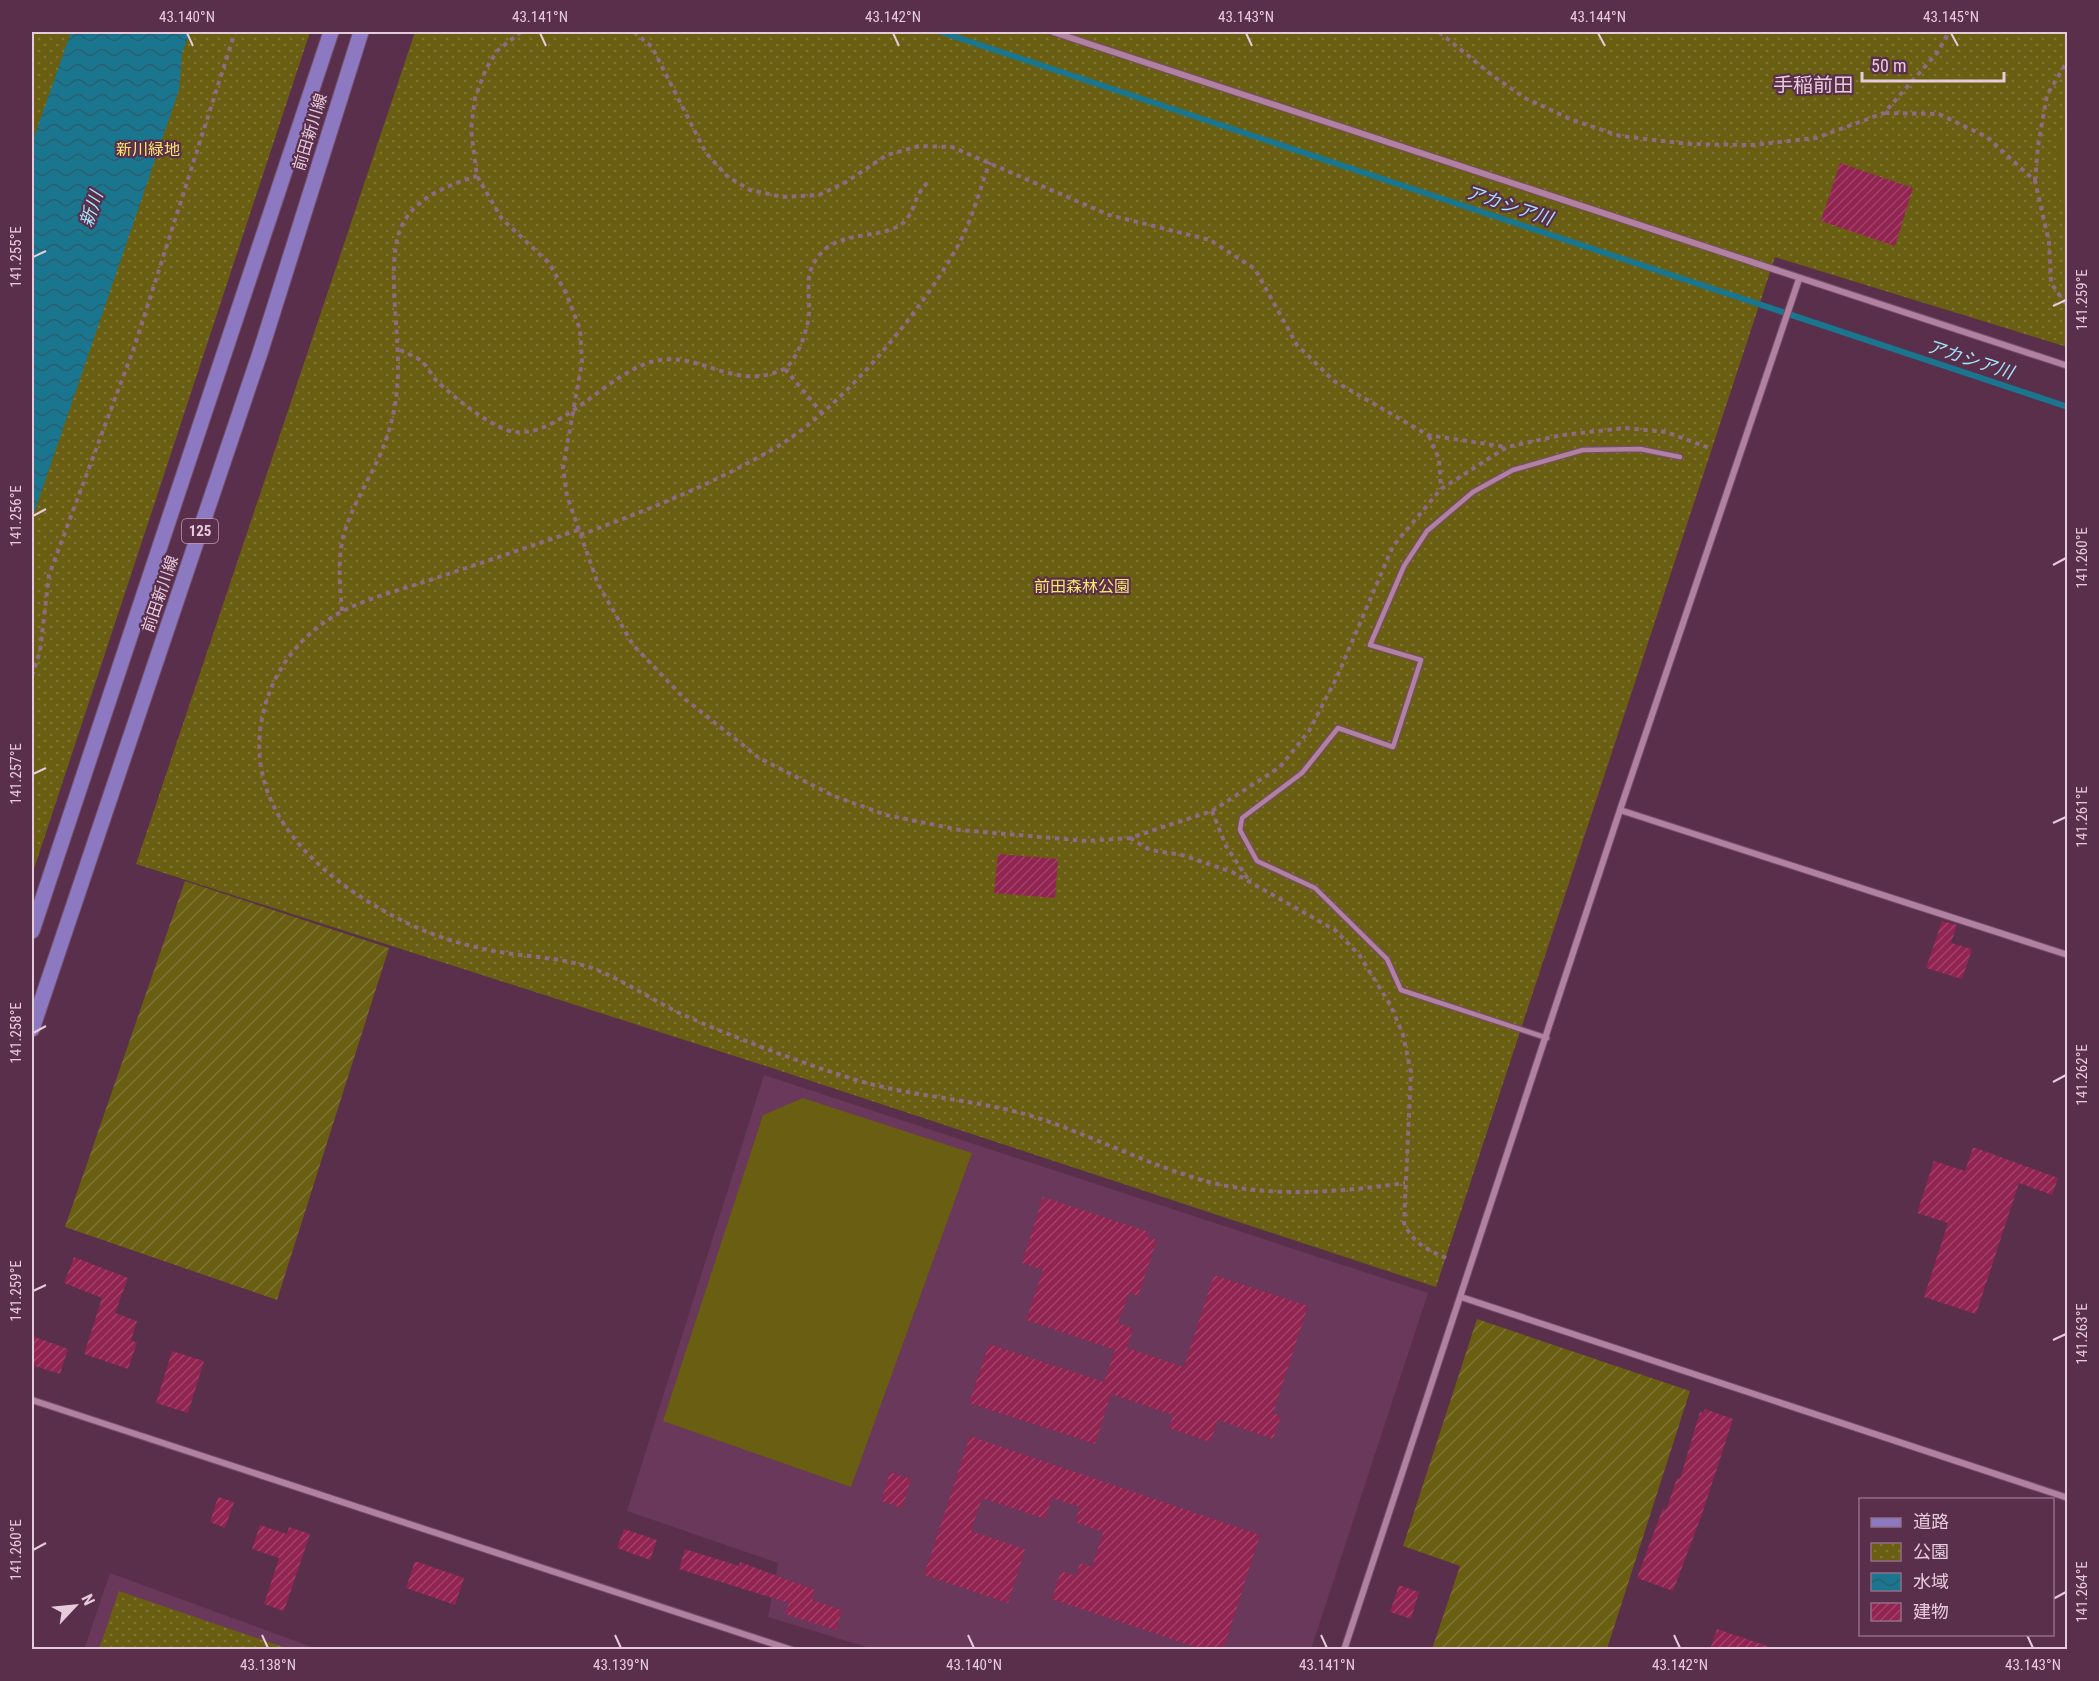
<svg xmlns="http://www.w3.org/2000/svg" width="2099" height="1681" viewBox="0 0 2099 1681" font-family="'Roboto Condensed','Noto Sans JP',sans-serif">
<defs>
<pattern id="park-dots" width="8" height="8" patternUnits="userSpaceOnUse" patternTransform="scale(1.5)"><rect width="8" height="8" fill="#695e12"/><path d="M2 2h.1M6 6h.1" fill="none" stroke="#7e7434" stroke-width="1.8" stroke-linecap="round"/></pattern>
<pattern id="garden-furrows" width="10" height="10" patternUnits="userSpaceOnUse" patternTransform="scale(1.5)"><rect width="10" height="10" fill="#695e12"/><path d="M-1 1l2-2M0 10L10 0M9 11l2-2" fill="none" stroke="#7e7434"/></pattern>
<pattern id="water-waves" width="16" height="10" patternUnits="userSpaceOnUse" patternTransform="scale(1.5)"><rect width="16" height="10" fill="#1a768e"/><path d="M0 5q4-4 8 0t8 0" fill="none" stroke="#2b5f70"/></pattern>
<pattern id="building-hatch" width="6" height="6" patternUnits="userSpaceOnUse" patternTransform="scale(1.5)"><rect width="6" height="6" fill="#912451"/><path d="M-1 1l2-2M0 6l6-6M5 7l2-2" fill="none" stroke="#a04269"/></pattern>
</defs>
<rect width="100%" height="100%" fill="#5a2f4c"/>
<path fill="#69385a" d="M764,1075L1428,1293L1311,1649H873L768,1617L778,1563L627,1511Z
M110,1573L317,1649L84,1650Z"/>
<path fill="url(#park-dots)" d="M32,32H310L32,875Z
M415,32H2067V347L1775,257L1436,1287L778,1070L136,864Z
M119,1591L289,1649H99Z"/>
<path fill="url(#garden-furrows)" d="M185,881L389,948L277,1300L65,1227Z
M1477,1319L1690,1391L1607,1649H1432L1460,1566L1403,1546Z"/>
<path fill="#695e12" d="M2067,106V223C2053,179 2057,149 2067,106Z
M803,1098L972,1153L851,1487L663,1421L763,1115Z"/>
<path fill="url(#water-waves)" d="M71,32H190L182,53L179,90L32,519V143Z"/>
<g fill="none" stroke-linecap="round" stroke-linejoin="round">
<path stroke="#1a768e" stroke-width="6" d="M941,32L2068,407"/>
</g>
<path fill="url(#building-hatch)" d="M1840,163L1913,188L1895,246L1821,221Z
M998,854L1058,859L1055,898L994,893Z
M1942,921L1957,925L1951,943L1972,949L1962,979L1926,968Z
M1973,1147L2058,1178L2052,1195L2019,1183L1976,1314L1924,1297L1948,1223L1917,1213L1934,1161L1965,1171Z
M1043,1197L1149,1232L1147,1237L1157,1240L1138,1296L1129,1293L1118,1323L1133,1329L1127,1348L1184,1367L1214,1275L1308,1306L1273,1413L1281,1416L1273,1439L1218,1420L1210,1442L1169,1428L1173,1415L1111,1394L1095,1444L969,1403L989,1344L1104,1382L1115,1350L1026,1320L1043,1270L1022,1263Z
M74,1257L128,1278L115,1313L137,1321L131,1340L137,1343L128,1369L84,1354L102,1298L64,1283Z
M32,1336L68,1349L60,1374L32,1365Z
M172,1351L204,1361L188,1413L156,1403Z
M1705,1409L1733,1419L1701,1517L1673,1591L1637,1578L1663,1508L1666,1510L1677,1478L1680,1479L1700,1412L1703,1413Z
M970,1436L1260,1535L1223,1650H1204L1052,1599L1061,1571L1076,1576L1080,1563L1092,1567L1103,1532L1075,1522L1080,1507L1052,1498L1045,1519L982,1498L971,1531L1025,1549L1008,1603L924,1575Z
M890,1472L911,1479L902,1508L881,1501Z
M218,1497L234,1502L225,1528L210,1522Z
M260,1525L287,1534L289,1527L310,1534L284,1611L264,1604L279,1558L252,1549Z
M624,1529L657,1540L650,1560L617,1548Z
M685,1549L739,1566L740,1562L815,1590L812,1600L842,1610L836,1630L785,1614L789,1603L679,1569Z
M415,1561L464,1578L455,1605L406,1588Z
M1399,1585L1419,1592L1411,1619L1390,1612Z
M1717,1629L1770,1647L1769,1650H1710Z"/>
<g fill="none" stroke-linecap="round" stroke-linejoin="round">
<g stroke="#734f68" stroke-width="7">
<path id="service" d="M1547,1038L1401,990L1387,959L1315,888L1257,861L1240,830L1242,818L1302,773L1338,728L1393,747L1421,660L1370,645L1404,566L1427,531L1473,492L1513,470L1583,450L1640,449L1680,457"/>
</g>
<g stroke="#734f68" stroke-width="8">
<path id="minor" d="M1053,32L2068,366
M1620,810L2068,955
M1461,1297L2068,1498
M32,1400L792,1650
M1344,1650L1620,810L1799,279"/>
</g>
<g stroke="#734f68" stroke-width="17">
<path id="primary" d="M32,931L331,32
M32,1029L261,350L361,32"/>
</g>
<path stroke="#8f6a83" stroke-width="4" stroke-dasharray="4.5 4.5" stroke-linecap="butt" d="M521,32L497,51L486,69L475,98L471,129L477,176L502,219L549,263L566,293L580,329L582,362L563,468L567,496L598,584L633,645L685,699L759,758L834,796L886,815L960,830L1087,841L1130,838L1212,811L1280,767L1309,731L1337,677L1393,546L1441,489L1507,447L1562,435L1625,428L1666,432L1712,449
M634,32L652,47L706,153L727,176L750,190L783,197L819,195L846,182L887,155L919,146L952,147L1109,215L1210,240L1255,269L1297,345L1334,381L1428,435L1506,447
M1439,32L1493,76L1525,98L1570,119L1620,136L1689,144L1752,145L1816,138L1884,113L1937,53L1949,32
M1885,113L1939,114L1987,137L2035,181L2049,242L2051,283L2068,307
M2035,181L2038,146L2047,95L2068,60
M400,350C406,353 414,356 420,360C427,365 431,375 437,381C453,397 494,430 516,432C560,437 611,370 655,361C697,351 729,387 774,373C778,371 783,370 786,368C799,355 807,332 809,314C810,300 806,283 811,269C828,229 866,241 897,227C917,217 912,193 930,181
M785,369L821,412
M1429,436L1439,459L1441,489
M578,530C526,548 475,565 424,582C397,591 368,598 343,611C309,629 284,656 270,691C228,800 317,879 407,923C440,939 476,949 513,954C542,958 569,959 597,970C628,983 657,1003 688,1017C743,1041 799,1062 856,1080C916,1098 981,1099 1041,1119C1097,1138 1151,1166 1209,1182C1272,1198 1341,1192 1405,1183
M580,535C648,510 711,485 775,448C841,409 917,317 955,251C971,224 979,191 990,162
M342,611C340,588 338,565 342,542C350,505 375,473 387,437C392,422 396,404 397,388C402,342 386,273 399,233C410,199 446,186 477,176
M32,676L40,651L49,575L135,345L235,32
M1212,811L1226,846L1248,879
M1130,838L1150,850L1182,855L1232,872L1335,930L1360,956L1391,1006L1403,1035L1411,1072L1404,1223C1413,1243 1426,1249 1446,1258"/>
<use href="#service" stroke="#b281a1" stroke-width="4.5"/>
<use href="#minor" stroke="#b281a1" stroke-width="6"/>
<use href="#primary" stroke="#8c79c2" stroke-width="15"/>
</g>
<path fill="none" stroke="#e6cbdc" stroke-width="2" d="M187,33L193,46M540,33L546,46M893,33L899,46M1246,33L1252,46M1598,33L1605,46M1951,33L1958,46M33,257L46,251M2053,306L2066,300M33,516L46,509M2053,565L2066,558M33,774L46,768M2053,823L2066,817M33,1033L46,1026M2053,1082L2066,1075M33,1291L46,1285M2053,1340L2066,1334M33,1550L46,1543M2053,1599L2066,1592M262,1635L268,1648M615,1635L621,1648M968,1635L974,1648M1321,1635L1327,1648M1674,1635L1680,1648M2027,1635L2033,1648"/>
<g text-anchor="middle" dominant-baseline="central" stroke-width="4.5" stroke-linejoin="round" paint-order="stroke">
<rect fill="#5a2f4c" stroke="#bc9cb1" stroke-width="1.5" x="182" y="519" width="36" height="24" rx="4.5"/>
<g font-size="15" font-weight="bold" fill="#e6cbdc">
<text x="200" y="531">125</text>
</g>
<g font-size="16" fill="#e6cbdc" stroke="#5a2f4c">
<text transform="translate(310 132) rotate(-73)">前田新川線</text>
<text transform="translate(160 594) rotate(-71)">前田新川線</text>
</g>
<g font-size="16" fill="#f9e66d" stroke="#5a2f4c">
<text x="148" y="149">新川緑地</text>
<text x="1082" y="586">前田森林公園</text>
</g>
<g font-size="18" font-style="italic" fill="#a4e4fa" stroke="#5a2f4c">
<text transform="translate(1509 205) rotate(18)">アカシア川</text>
<text transform="translate(91 209) rotate(-72)">新川</text>
<text transform="translate(1970 359) rotate(18)">アカシア川</text>
</g>
<g font-size="20" fill="#e6cbdc" stroke="#5a2f4c">
<text x="1813" y="85">手稲前田</text>
</g>
</g>
<rect width="2099" height="1681" fill="none" stroke="#5a2f4c" stroke-width="66"/>
<rect x="1859" y="1498" width="195" height="138" fill="#5a2f4c" stroke="#926d86" stroke-width="1.5"/>
<rect x="1871" y="1518" width="30" height="9" fill="#8c79c2" stroke="#926d86" stroke-width="1.5"/>
<text x="1913" y="1528" font-size="18" fill="#e6cbdc">道路</text>
<rect x="1871" y="1543" width="30" height="18" fill="url(#park-dots)" stroke="#926d86" stroke-width="1.5"/>
<text x="1913" y="1558" font-size="18" fill="#e6cbdc">公園</text>
<rect x="1871" y="1573" width="30" height="18" fill="url(#water-waves)" stroke="#926d86" stroke-width="1.5"/>
<text x="1913" y="1588" font-size="18" fill="#e6cbdc">水域</text>
<rect x="1871" y="1603" width="30" height="18" fill="url(#building-hatch)" stroke="#926d86" stroke-width="1.5"/>
<text x="1913" y="1618" font-size="18" fill="#e6cbdc">建物</text>
<g transform="translate(75 1606) rotate(64)" stroke="#5a2f4c" stroke-width="4.5" paint-order="stroke">
<path d="M0-4.5L10 22L0 15L-10 22Z" fill="#e6cbdc"/>
<text y="-9" font-size="16" font-weight="bold" text-anchor="middle" fill="#e6cbdc">N</text>
</g>
<path d="M1862 72v9h142v-9" fill="none" stroke="#e6cbdc" stroke-width="3"/>
<text x="1871" y="72" font-size="18" fill="#e6cbdc" stroke="#5a2f4c" stroke-width="4.5" paint-order="stroke">50 m</text>
<rect x="33" y="33" width="2033" height="1615" fill="none" stroke="#e6cbdc" stroke-width="2"/>
<g font-size="15" text-anchor="middle" fill="#e6cbdc">
<text x="187" y="22">43.140°N</text>
<text x="540" y="22">43.141°N</text>
<text x="893" y="22">43.142°N</text>
<text x="1246" y="22">43.143°N</text>
<text x="1598" y="22">43.144°N</text>
<text x="1951" y="22">43.145°N</text>
<text transform="translate(16 257) rotate(-90)" y="5">141.255°E</text>
<text transform="translate(2082 300) rotate(-90)" y="5">141.259°E</text>
<text transform="translate(16 516) rotate(-90)" y="5">141.256°E</text>
<text transform="translate(2082 558) rotate(-90)" y="5">141.260°E</text>
<text transform="translate(16 774) rotate(-90)" y="5">141.257°E</text>
<text transform="translate(2082 817) rotate(-90)" y="5">141.261°E</text>
<text transform="translate(16 1033) rotate(-90)" y="5">141.258°E</text>
<text transform="translate(2082 1075) rotate(-90)" y="5">141.262°E</text>
<text transform="translate(16 1291) rotate(-90)" y="5">141.259°E</text>
<text transform="translate(2082 1334) rotate(-90)" y="5">141.263°E</text>
<text transform="translate(16 1550) rotate(-90)" y="5">141.260°E</text>
<text transform="translate(2082 1592) rotate(-90)" y="5">141.264°E</text>
<text x="268" y="1670">43.138°N</text>
<text x="621" y="1670">43.139°N</text>
<text x="974" y="1670">43.140°N</text>
<text x="1327" y="1670">43.141°N</text>
<text x="1680" y="1670">43.142°N</text>
<text x="2033" y="1670">43.143°N</text>
</g>
</svg>
